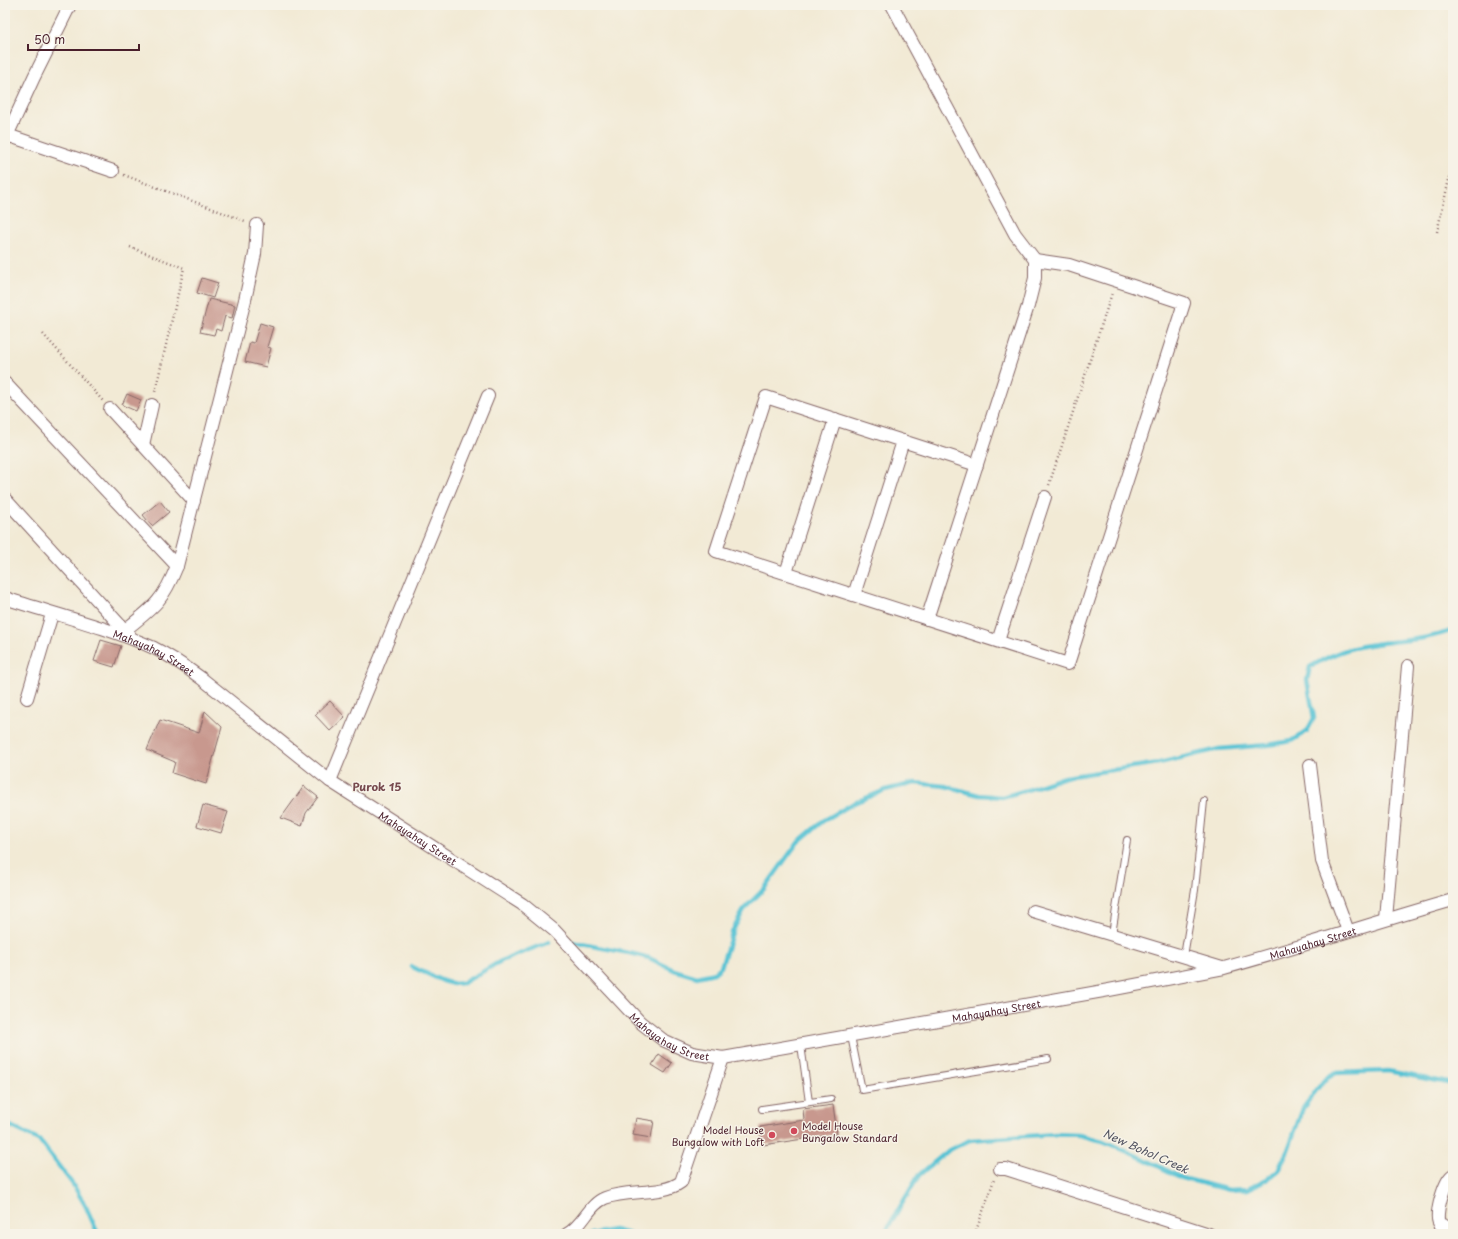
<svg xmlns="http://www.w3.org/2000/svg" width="1458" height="1239" viewBox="0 0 1458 1239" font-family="'Playpen Sans',sans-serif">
<rect width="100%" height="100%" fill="#f7f3e8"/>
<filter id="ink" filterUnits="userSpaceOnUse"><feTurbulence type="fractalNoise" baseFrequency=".025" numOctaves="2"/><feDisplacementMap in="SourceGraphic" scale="8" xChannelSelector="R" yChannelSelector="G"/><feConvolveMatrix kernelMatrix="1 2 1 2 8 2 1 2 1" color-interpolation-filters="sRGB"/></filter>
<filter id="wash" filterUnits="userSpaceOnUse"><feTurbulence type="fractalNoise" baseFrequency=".012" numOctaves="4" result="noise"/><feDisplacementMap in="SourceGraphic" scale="16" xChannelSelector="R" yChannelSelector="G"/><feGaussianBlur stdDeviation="0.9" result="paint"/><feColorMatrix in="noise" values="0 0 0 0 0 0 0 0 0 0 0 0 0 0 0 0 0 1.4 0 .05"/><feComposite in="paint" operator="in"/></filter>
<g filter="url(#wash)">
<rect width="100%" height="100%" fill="#f2ead5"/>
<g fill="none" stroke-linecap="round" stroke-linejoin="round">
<path stroke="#59c3d4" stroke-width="4.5" d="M571,942L634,954L649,958L674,970L697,977L714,973L721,967L733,930L745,908L764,889L798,842L823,821L854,803L885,790L915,783L945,786L979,795L1002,797L1030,789L1065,777L1159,763L1219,749L1268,745L1291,741L1307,731L1314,718L1307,680L1310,667C1325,658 1341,650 1358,647C1390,640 1423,642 1453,630
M412,967L443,981L453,984L463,983L501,961L549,942
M5,1123L40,1141L74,1186L86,1207L98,1234
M592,1234L614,1230L629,1234
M884,1234L919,1175L949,1150L970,1140L1055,1134L1079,1135L1103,1141L1144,1159L1182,1178L1229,1190L1248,1189L1266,1180L1278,1170L1288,1150L1303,1108L1324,1080L1336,1073L1388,1071L1453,1084"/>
</g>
<g id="blocks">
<path fill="#c8988e" d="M202,278L218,283L213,298L197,293Z
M209,299L235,305L232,318L225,316L221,331L216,329L214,335L200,332Z
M260,323L273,327L267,347L271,348L266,367L245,362L250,342L254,343Z
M127,394L141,400L136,411L122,405Z
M160,501L169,512L152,526L143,515Z
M101,640L121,646L114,667L94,661Z
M330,701L345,717L330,731L315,715Z
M205,711L222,727L206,784L172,773L175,762L147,750L160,720L199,733Z
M304,786L318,797L306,813L302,826L281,818Z
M203,805L228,812L221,833L197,826Z
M659,1054L672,1063L665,1073L652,1065Z
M833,1105L837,1134L763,1145L760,1127L804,1120L803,1109Z
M636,1118L654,1121L651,1138L633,1135Z"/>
</g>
</g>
<g filter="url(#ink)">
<use href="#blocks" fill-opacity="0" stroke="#856666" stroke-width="1"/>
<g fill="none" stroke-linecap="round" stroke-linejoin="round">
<g stroke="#856666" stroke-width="8">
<path id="lane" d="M1112,934L1127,840
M1184,956L1195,890L1204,801
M851,1036L862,1090L1048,1059
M801,1045L809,1102
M762,1109L831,1099"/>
</g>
<g stroke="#856666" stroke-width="14">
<g id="street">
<path d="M892,5L1015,234L1035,260V278L1028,306L927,619"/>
<path d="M7,135L113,171"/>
<path d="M5,140L34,77L70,5"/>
<path d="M5,383L177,566"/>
<path d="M110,409L194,501"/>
<path d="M143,445L152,405"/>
<path d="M977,465L766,397L716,551L1068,664L1184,303L1069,265L1035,260"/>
<path d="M5,499L130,636"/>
<path d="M786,573L835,419"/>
<path d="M854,595L903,441"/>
<path id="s1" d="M5,598C54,614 107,627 154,648C170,656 186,667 201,678L330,781L522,904L555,931L640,1022L663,1040L692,1053L723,1058L1109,990L1224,968C1301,947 1376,922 1453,900"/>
<path d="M125,630C154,607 163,601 177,566L245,300L255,254L257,225"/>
<path d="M998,641L1045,497"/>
<path d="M27,698L52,614"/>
<path d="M1310,765L1322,861L1348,931"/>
<path d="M330,781L488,396"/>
<path d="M1033,911L1222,968"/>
<path d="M1386,919L1408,666"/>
<path d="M1000,1169H1006L1209,1234"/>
<path d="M1453,1175C1445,1179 1433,1217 1440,1224L1453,1229"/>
<path d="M567,1234C583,1226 589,1204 605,1198C628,1189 662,1196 681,1182L723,1058"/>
</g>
</g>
<path stroke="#856666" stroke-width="2.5" stroke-dasharray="1 3" stroke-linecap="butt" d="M124,175L245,221
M1437,232L1453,162
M130,247L184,268L155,392
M43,334L103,401
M1049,485L1112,293
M975,1234L994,1180"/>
<use href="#lane" stroke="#fff" stroke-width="6"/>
<use href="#street" stroke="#fff" stroke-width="12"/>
</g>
</g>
<g fill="#d1495b" stroke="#f7f3e8" stroke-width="1.5">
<circle cx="794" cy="1131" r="4"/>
<circle cx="772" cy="1135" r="4"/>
</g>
<g text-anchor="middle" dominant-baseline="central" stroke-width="3" stroke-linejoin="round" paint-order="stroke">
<g font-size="10" fill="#4a1f2b" stroke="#f7f3e8">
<text stroke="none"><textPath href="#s1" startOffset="159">Mahayahay Street</textPath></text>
<text stroke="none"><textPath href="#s1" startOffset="483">Mahayahay Street</textPath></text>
<text stroke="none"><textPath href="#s1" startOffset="1467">Mahayahay Street</textPath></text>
<text stroke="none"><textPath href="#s1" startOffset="1143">Mahayahay Street</textPath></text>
<text stroke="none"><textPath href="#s1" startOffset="807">Mahayahay Street</textPath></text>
</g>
<g font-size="10" fill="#4a1f2b" stroke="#f7f3e8" text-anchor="start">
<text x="802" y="1125">Model House<tspan x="802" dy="12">Bungalow Standard</tspan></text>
<text x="764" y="1129" text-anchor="end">Model House<tspan x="764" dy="12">Bungalow with Loft</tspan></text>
</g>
<g font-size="11" font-weight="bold" fill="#76494e" stroke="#f7f3e8">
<text x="377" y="786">Purok 15</text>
</g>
<g font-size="11" font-style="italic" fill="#4e505e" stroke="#f7f3e8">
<text transform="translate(1146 1151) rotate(24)">New Bohol Creek</text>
</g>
</g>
<rect width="1458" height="1239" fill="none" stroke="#f7f3e8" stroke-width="20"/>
<path d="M28 44v6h111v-6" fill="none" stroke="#4a1f2b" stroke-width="2"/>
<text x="34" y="44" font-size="12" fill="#4a1f2b" stroke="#f7f3e8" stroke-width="3" paint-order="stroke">50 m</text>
</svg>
